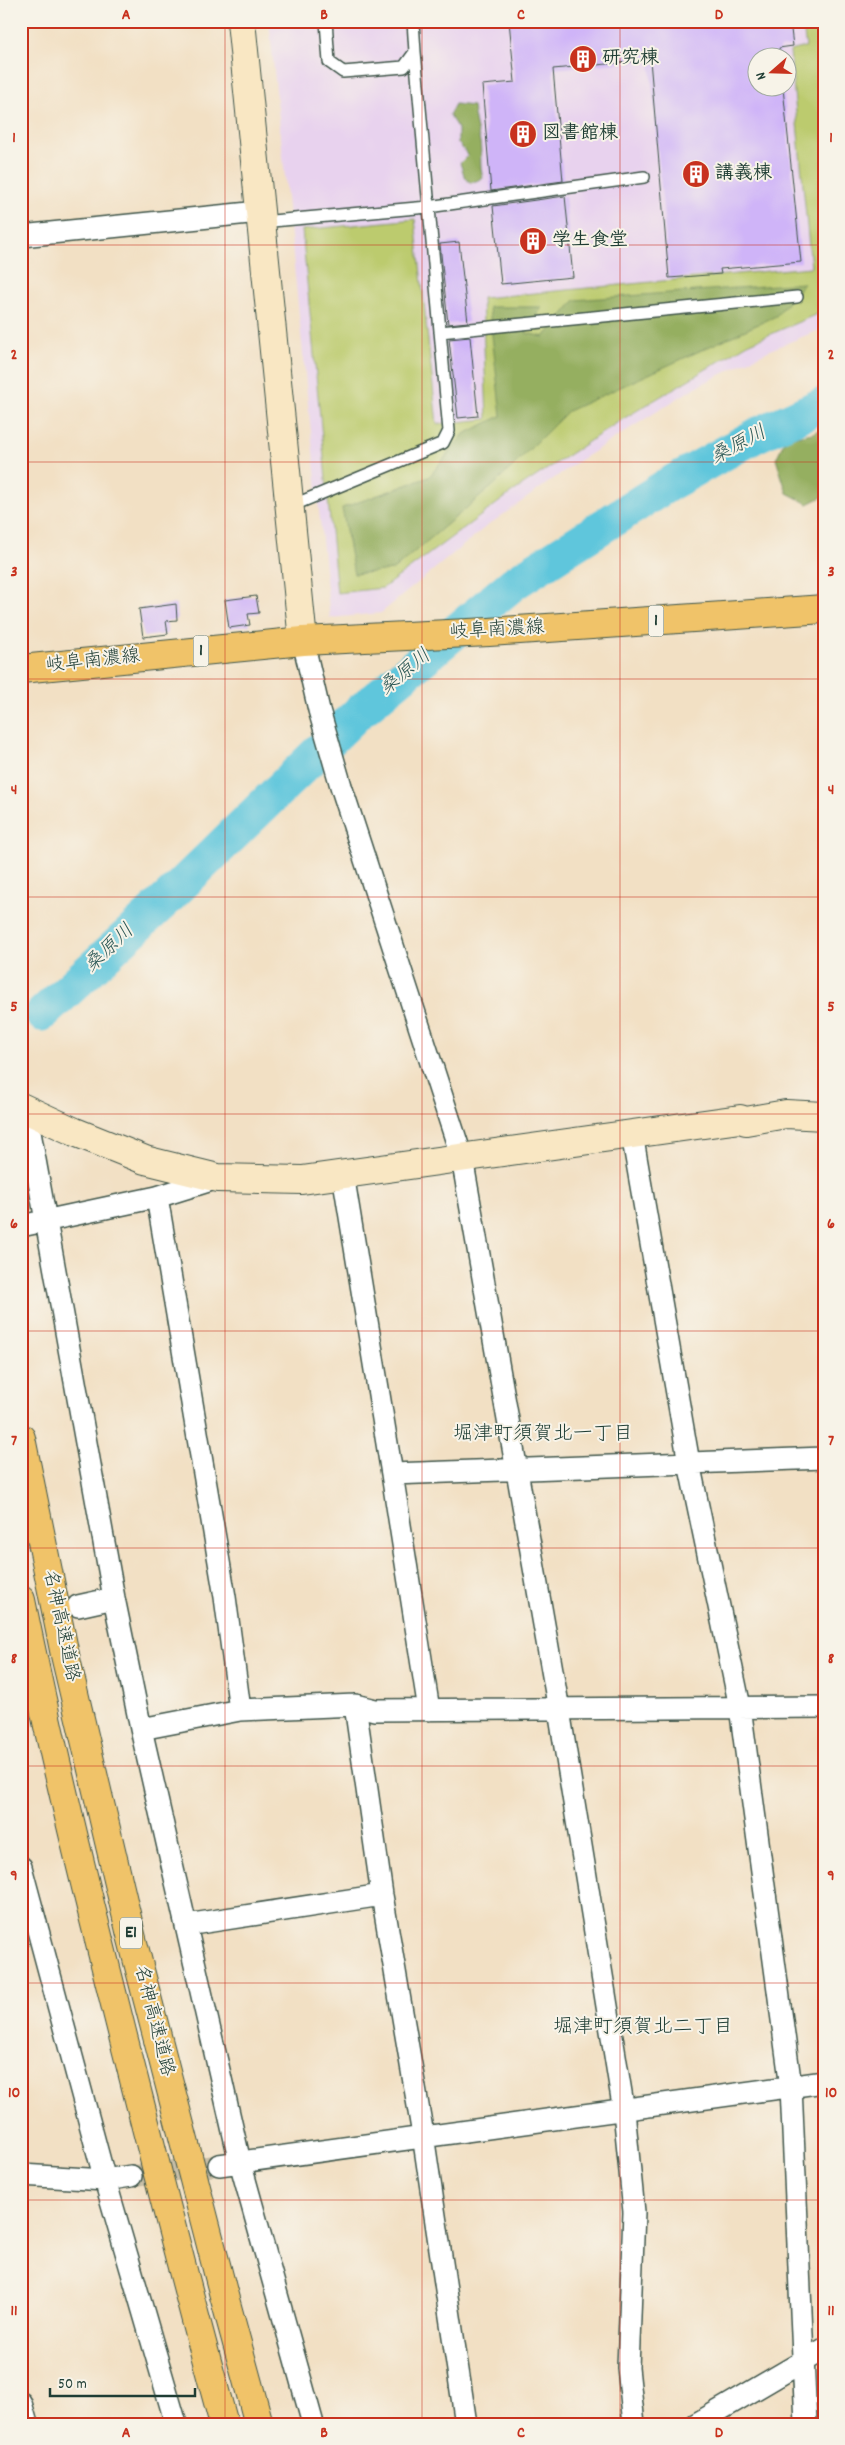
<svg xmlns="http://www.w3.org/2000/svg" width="845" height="2445" viewBox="0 0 845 2445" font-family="Dekko,'Klee One',sans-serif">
<rect width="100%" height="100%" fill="#f7f3e8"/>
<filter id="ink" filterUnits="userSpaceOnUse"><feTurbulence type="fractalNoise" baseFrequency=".02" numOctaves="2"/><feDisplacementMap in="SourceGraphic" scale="10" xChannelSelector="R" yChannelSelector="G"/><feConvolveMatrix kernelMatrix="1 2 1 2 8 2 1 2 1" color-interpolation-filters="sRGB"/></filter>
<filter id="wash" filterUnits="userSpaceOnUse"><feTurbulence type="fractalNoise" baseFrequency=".0096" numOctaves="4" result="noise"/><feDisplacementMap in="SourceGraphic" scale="20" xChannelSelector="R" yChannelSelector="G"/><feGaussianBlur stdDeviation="1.12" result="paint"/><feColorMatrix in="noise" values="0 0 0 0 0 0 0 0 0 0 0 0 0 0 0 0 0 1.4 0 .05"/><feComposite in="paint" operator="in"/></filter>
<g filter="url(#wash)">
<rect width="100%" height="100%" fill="#f2e0c4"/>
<path fill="#e8d2ee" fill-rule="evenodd" d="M269,21H824V328L770,350L694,388L577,462L483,529L381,613L330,618ZM758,58H788V88H758Z"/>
<path fill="#bccb6e" stroke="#6e8451" d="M802,21H824V311L748,344L623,419L514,491L383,588L337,593L302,230L415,219L437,424L487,419L482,298L811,267L790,51L806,47Z"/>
<path fill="#95af61" stroke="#5a764a" d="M455,104L473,106C474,119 477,129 480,142C482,154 479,165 483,178L471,183L465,178L460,163L468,155L458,143V129L449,115Z
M804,283L776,316L568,411L495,484L393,570L354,574L342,508L429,477L464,434L501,416L489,307H542L526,333L544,337L575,300Z
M824,427V496L808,504L787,493L776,459L786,438L813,433Z"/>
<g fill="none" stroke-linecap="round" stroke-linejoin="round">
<path stroke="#5fc6dc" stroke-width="35" d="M42,1014L167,899L358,713L514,583L669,484L757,435L824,404"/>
</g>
<g id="blocks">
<path fill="#cfb4f8" d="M509,21H790L793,46L779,48L780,58H758V88H783L801,262L720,269L721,274L669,278L650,60L553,69L563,181L491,191L482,85L515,82Z
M565,196L573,277L501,284L493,206Z
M459,242L468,322L448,324L440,244Z
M470,337L478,416L458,418L449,339Z
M256,596L259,613L248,614L250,625L229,628L225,600Z
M176,604L177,620L166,621L168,634L143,637L139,609Z"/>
</g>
</g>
<g filter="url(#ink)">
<use href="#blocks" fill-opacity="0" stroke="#3f554a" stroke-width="1"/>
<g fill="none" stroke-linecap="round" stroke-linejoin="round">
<path stroke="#c8bfa7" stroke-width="21" stroke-dasharray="21 11" stroke-linecap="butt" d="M131,2176L219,2165"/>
<g stroke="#3f554a" stroke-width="14">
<path id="lane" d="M326,21L329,62L343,72L404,67L415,52L413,21
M261,222L428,207L644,177
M440,332L797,297
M291,506L443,443L449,431L415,52"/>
</g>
<g stroke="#3f554a" stroke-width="24">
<path id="street" d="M21,236L259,212
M303,641L319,710L341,786L462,1158L559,1710L624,2111L634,2212L628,2368L634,2424
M26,1110L114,1598L141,1729L240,2162L313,2424
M632,1134L689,1463L740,1707L791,2087L806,2424
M343,1174L392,1474L824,1458
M157,1197L225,1597L240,1710
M21,1226L157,1197L218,1178
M392,1474L429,1710
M78,1606L114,1598
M355,1705L382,1895L423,2135L466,2424
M141,1729L240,1710L355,1705L375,1710L824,1707
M21,1867L105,2180L176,2424
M186,1925L382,1895
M219,2165L824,2082
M21,2175L105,2180L131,2176
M21,2403L27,2424
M696,2424L824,2349"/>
</g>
<g stroke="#3f554a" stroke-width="30">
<path id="secondary" d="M241,21L303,641
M21,1107L75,1132L145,1160L218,1178L302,1180L740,1119L746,1121L786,1114L824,1116"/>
</g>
<g stroke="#3f554a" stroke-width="30">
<path id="primary" d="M21,669L303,641L489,632L824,609"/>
</g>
<g stroke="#3f554a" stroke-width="30">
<path id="highway" d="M21,1438L65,1655L132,1939L223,2292L259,2424
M21,1600C51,1749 88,1897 125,2044C157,2171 189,2298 224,2424"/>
</g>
<use href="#lane" stroke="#fff" stroke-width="11"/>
<use href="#street" stroke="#fff" stroke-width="21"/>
<use href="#secondary" stroke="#f9e7c3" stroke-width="28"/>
<use href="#primary" stroke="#f0c369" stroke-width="28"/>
<use href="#highway" stroke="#f0c369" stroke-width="28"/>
</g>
</g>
<path fill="none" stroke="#c8321e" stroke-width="1" stroke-opacity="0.55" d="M225,21V2424M422,21V2424M620,21V2424M21,245H824M21,462H824M21,679H824M21,897H824M21,1114H824M21,1331H824M21,1548H824M21,1766H824M21,1983H824M21,2200H824"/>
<defs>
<g id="building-disc" transform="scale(1.4375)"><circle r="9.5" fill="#c8321e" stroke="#f7f3e8"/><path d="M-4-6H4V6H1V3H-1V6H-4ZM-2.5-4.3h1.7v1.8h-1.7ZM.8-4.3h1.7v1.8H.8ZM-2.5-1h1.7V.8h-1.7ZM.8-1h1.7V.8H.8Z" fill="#fff"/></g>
</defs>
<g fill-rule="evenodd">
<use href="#building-disc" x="583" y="59"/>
<use href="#building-disc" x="523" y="134"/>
<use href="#building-disc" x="696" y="174"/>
<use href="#building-disc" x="533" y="241"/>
</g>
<g text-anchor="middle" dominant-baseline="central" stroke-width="4" stroke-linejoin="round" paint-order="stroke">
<g fill="#f7f3e8" stroke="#60746a" stroke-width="1">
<rect x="648.5" y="605.5" width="15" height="31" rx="4"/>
<rect x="193.5" y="635.5" width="15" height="31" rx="4"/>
<rect x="120" y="1917.5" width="22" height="31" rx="4"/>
</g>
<g font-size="18" font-weight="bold" fill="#1f3d34">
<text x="656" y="621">1</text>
<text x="201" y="651">1</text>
<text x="131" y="1933">E1</text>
</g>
<g font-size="19" font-weight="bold" fill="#1f3d34" stroke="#f7f3e8" text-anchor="start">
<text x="602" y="59">研究棟</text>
<text x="542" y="134">図書館棟</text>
<text x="715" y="174">講義棟</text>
<text x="552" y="241">学生食堂</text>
</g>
<g font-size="19" fill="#1f3d34" stroke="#f7f3e8">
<text transform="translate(497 631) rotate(-3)">岐阜南濃線</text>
<text transform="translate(93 662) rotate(-6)">岐阜南濃線</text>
<text transform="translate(60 1626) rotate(78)">名神高速道路</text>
<text transform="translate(153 2021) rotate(76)">名神高速道路</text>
</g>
<g font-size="20" font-style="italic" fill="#2c5856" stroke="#f7f3e8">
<text transform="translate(739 446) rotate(-28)">桑原川</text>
<text transform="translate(406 673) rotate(-40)">桑原川</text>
<text transform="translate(110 949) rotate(-44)">桑原川</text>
</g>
<g font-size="20" fill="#1f3d34" stroke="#f7f3e8">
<text x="543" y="1435">堀津町須賀北一丁目</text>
<text x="643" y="2028">堀津町須賀北二丁目</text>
</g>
</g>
<rect width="845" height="2445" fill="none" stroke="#f7f3e8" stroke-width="55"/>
<g transform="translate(772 72) rotate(250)"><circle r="24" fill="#f7f3e8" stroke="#a1aaa0"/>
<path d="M0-4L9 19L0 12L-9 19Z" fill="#c8321e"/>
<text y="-8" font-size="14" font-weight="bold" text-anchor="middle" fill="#1f3d34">N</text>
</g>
<path d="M50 2388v8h145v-8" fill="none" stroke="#1f3d34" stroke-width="2.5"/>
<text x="58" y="2388" font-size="15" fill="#1f3d34" stroke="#f7f3e8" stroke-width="4" paint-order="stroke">50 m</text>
<rect x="28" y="28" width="790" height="2390" fill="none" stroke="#c8321e" stroke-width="2"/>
<g font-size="16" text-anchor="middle" font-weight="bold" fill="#c8321e">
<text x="126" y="19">A</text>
<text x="324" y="19">B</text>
<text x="521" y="19">C</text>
<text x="719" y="19">D</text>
<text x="14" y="142">1</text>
<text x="831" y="142">1</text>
<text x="14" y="359">2</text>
<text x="831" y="359">2</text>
<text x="14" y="576">3</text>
<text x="831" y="576">3</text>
<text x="14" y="794">4</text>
<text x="831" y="794">4</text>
<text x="14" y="1011">5</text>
<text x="831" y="1011">5</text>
<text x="14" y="1228">6</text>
<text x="831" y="1228">6</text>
<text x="14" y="1445">7</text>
<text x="831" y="1445">7</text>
<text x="14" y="1663">8</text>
<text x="831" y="1663">8</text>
<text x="14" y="1880">9</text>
<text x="831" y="1880">9</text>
<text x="14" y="2097">10</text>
<text x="831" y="2097">10</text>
<text x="14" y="2315">11</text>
<text x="831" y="2315">11</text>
<text x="126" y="2437">A</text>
<text x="324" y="2437">B</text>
<text x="521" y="2437">C</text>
<text x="719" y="2437">D</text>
</g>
</svg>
